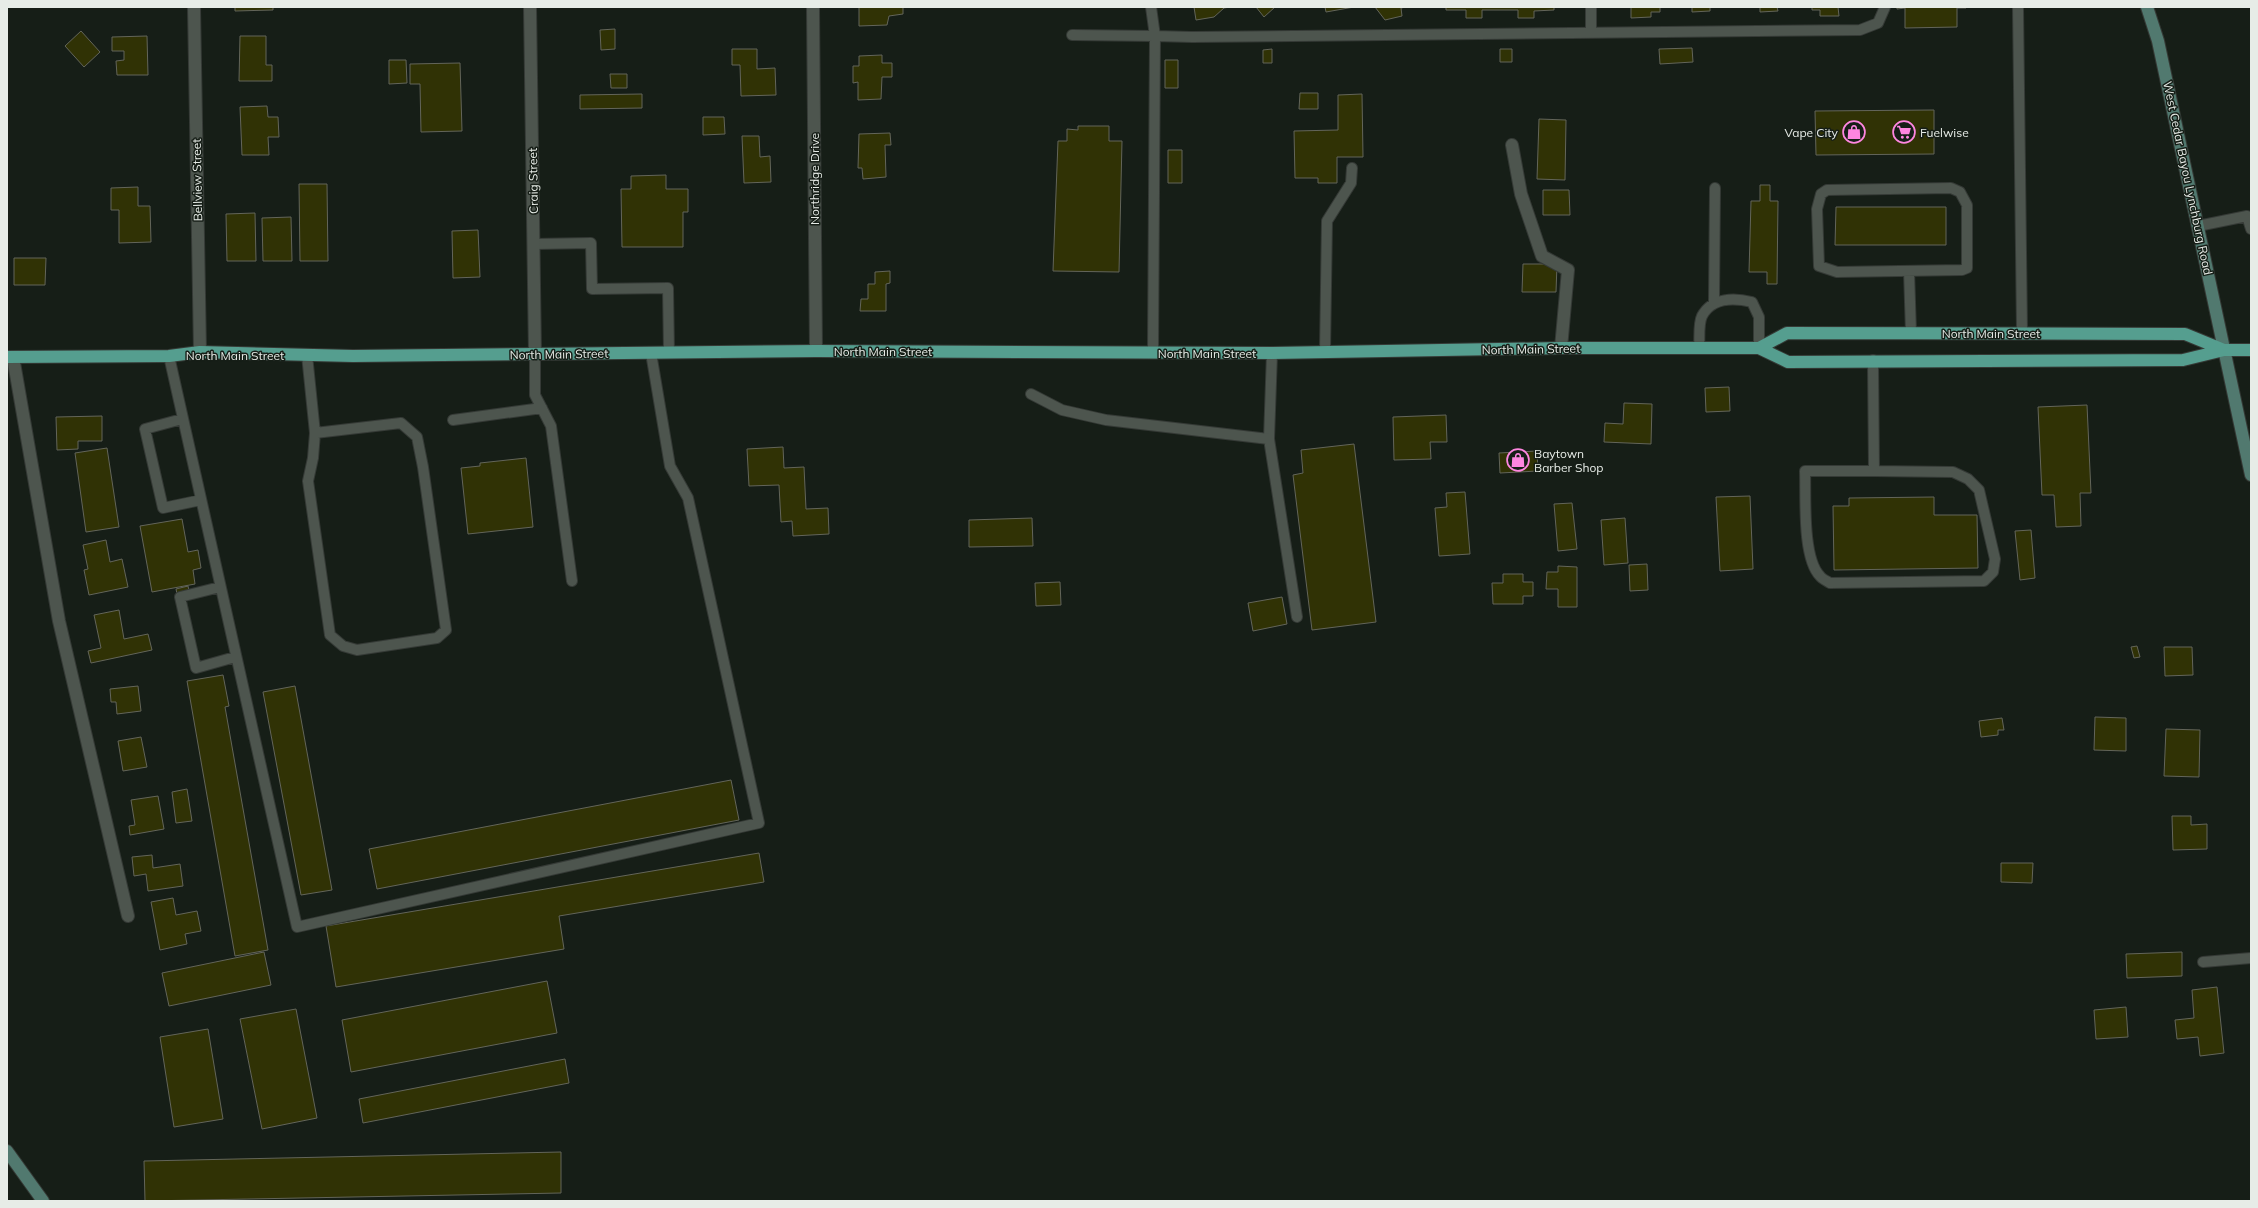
<svg xmlns="http://www.w3.org/2000/svg" width="2258" height="1208" viewBox="0 0 2258 1208" font-family="Mulish,sans-serif">
<rect width="100%" height="100%" fill="#161e17"/>
<path fill="#303205" stroke="#63655a" d="M235,7H273V10L235,11Z
M859,7H903V14L889,16L887,25L859,26Z
M1191,7H1230L1224,8L1214,17L1196,20L1194,7Z
M1256,7H1275L1264,17Z
M1325,7H1354L1326,12Z
M1375,7H1406L1401,8L1402,16L1385,20Z
M1446,7H1554V10L1534,11V18H1518V10H1482V18H1466V10H1446Z
M1631,7H1660V12H1651V17L1631,18Z
M1692,7H1710V11L1692,12Z
M1760,7H1777L1778,11L1760,12Z
M1812,7H1838L1839,16H1820V10H1812Z
M1897,7H1966V8H1957V27L1905,28V8L1897,9Z
M615,29V49L601,50L600,30Z
M81,31L100,52L84,67L65,46Z
M147,36L148,75H117L116,61L124,60V51H112V37Z
M240,36H266V65H272V81H239Z
M1692,48L1693,62L1660,64L1659,49Z
M732,49H757V69L775,68L776,95L741,96L740,65H732Z
M1272,49V63H1263V50Z
M1500,49H1512V62H1500Z
M882,55V63H892V77H882L881,99L858,100V82L853,83V66H859V56Z
M389,60H406L407,83L389,84Z
M1165,60H1178V88H1165Z
M460,63L462,131L421,132L420,84H410V64Z
M610,74H627V88H611Z
M1300,93H1318V109H1299Z
M642,94V108L580,109V95Z
M1362,94L1363,157H1337V183H1318V178H1295L1294,131L1338,130V95Z
M267,106L268,117H278L279,137H268L269,155H242L240,107Z
M1934,110V154L1816,155L1815,111Z
M703,117H724L725,134L703,135Z
M1539,119L1566,120L1565,180L1537,179Z
M1078,126H1109V141H1122L1119,272L1053,271L1058,141H1067V129L1078,130Z
M890,133L891,145H885L886,177L863,179L862,168H858L859,134Z
M742,136H759L760,157L770,156L771,182L744,183Z
M1168,150H1182V183H1168Z
M666,175V189H688V212H683V247H622L621,189H631V176Z
M299,184H327L328,261H300Z
M1760,185H1770V201H1778L1777,284H1767V272H1749L1751,201H1760Z
M138,187V206H150L151,242L119,243V210H111V188Z
M1543,190H1569L1570,215H1543Z
M1836,207H1946V245H1835Z
M255,213L256,261H227L226,214Z
M291,217L292,261H263L262,218Z
M478,230L480,277L453,278L452,231Z
M14,258H46L45,285H14Z
M1523,264H1557L1556,292H1522Z
M890,271V283L886,284V311H860L861,299H868V284H875V272Z
M1729,387L1730,411L1706,412L1705,388Z
M1624,403L1652,404L1651,444L1604,442L1605,423L1623,424Z
M2087,405L2091,493H2080L2081,526L2056,527L2054,495H2042L2038,407Z
M1446,415L1447,442H1430L1431,459L1394,460L1393,417Z
M102,416V441H78V449L57,450L56,417Z
M1354,444L1376,622L1312,630L1293,475L1303,473L1301,450Z
M783,447L784,468L804,467L806,509L828,508L829,534L793,536L792,521L781,522L779,485L749,486L747,449Z
M107,448L119,527L86,532L75,453Z
M1537,451L1538,471L1500,473L1499,453Z
M526,458L533,527L468,534L461,468L480,466V463Z
M1465,492L1470,554L1439,556L1435,508L1447,507L1446,493Z
M1750,496L1753,569L1720,571L1716,497Z
M1934,497V515H1977L1978,568L1834,570L1833,506H1849V498Z
M1572,503L1577,549L1558,551L1554,504Z
M1032,518L1033,546L969,547V520Z
M1625,518L1628,563L1604,565L1601,520Z
M182,519L188,552L198,550L201,568L193,570L195,584L152,592L140,526Z
M2031,530L2035,578L2020,580L2015,531Z
M106,540L110,562L122,559L128,587L89,595L84,570L88,569L83,545Z
M1647,564L1648,590L1630,591L1629,565Z
M1558,566L1577,567V607H1558V589H1546L1547,572H1558Z
M1503,574H1523V582H1533V596H1523V604H1493L1492,583H1503Z
M1060,582L1061,605L1036,606L1035,583Z
M188,586L189,591L177,594L176,589Z
M1282,597L1287,624L1253,631L1248,603Z
M119,610L124,639L148,634L152,650L91,663L88,651L101,648L94,615Z
M2137,646L2140,657L2134,658L2131,647Z
M2164,647H2192L2193,675L2165,676Z
M223,675L229,706L225,707L268,950L235,956L187,681Z
M138,686L141,711L117,714L116,702H111L110,689Z
M295,686L332,890L301,895L263,692Z
M2095,717L2126,718V751L2094,750Z
M2002,718L2004,730H1998V735L1981,737L1979,721Z
M2166,729L2200,730L2199,777L2164,776Z
M141,737L147,767L123,771L118,741Z
M731,780L739,820L377,889L369,849Z
M187,789L192,821L176,823L172,792Z
M158,796L164,829L130,835L129,826L135,825L131,800Z
M2172,816H2191V825L2207,824V849L2173,850Z
M759,853L764,882L559,916L564,949L336,987L326,926Z
M152,855L153,868L180,864L183,886L148,891L146,874L134,876L132,857Z
M2001,863H2033L2032,883L2001,882Z
M173,898L176,915L197,911L201,931L185,934L187,944L160,950L151,902Z
M264,952L271,985L169,1006L162,973Z
M2182,952V976L2127,978L2126,954Z
M547,981L557,1033L351,1072L342,1020Z
M2217,987L2224,1053L2200,1056L2198,1037L2177,1039L2175,1020L2194,1018L2192,990Z
M2126,1007L2128,1037L2096,1039L2094,1010Z
M296,1009L317,1118L262,1129L240,1019Z
M208,1029L223,1119L174,1127L160,1037Z
M565,1059L569,1083L363,1123L359,1099Z
M561,1152V1193L145,1201L144,1161Z"/>
<g fill="none" stroke-linecap="round" stroke-linejoin="round">
<g stroke="#353a36" stroke-width="12">
<path id="lane" d="M1151,7L1155,36L1192,37L1860,30L1878,23L1885,7
M2018,7L2022,332
M1591,33V7
M1072,35L1155,36L1153,353
M1951,188L1960,192L1967,205V268L1962,270L1837,272L1819,266L1817,209L1821,194L1827,190Z
M2198,226L2247,216L2251,229
M534,244L591,243L592,289L668,288L669,353
M1909,271L1911,333
M1714,303L1715,188
M1699,348C1700,339 1698,324 1702,316C1712,297 1735,298 1752,302L1759,317V348
M1325,352L1327,221L1351,183L1352,168
M1272,353L1269,439L1297,617
M535,354V395L551,426L572,581
M307,355L315,433L401,423L417,437L423,467L446,630L437,638L357,650L343,646L330,635L308,481L313,458L315,433
M169,356L297,927L759,823L688,498L670,466L651,353
M1873,360L1874,471H1805C1806,496 1802,558 1820,576C1822,579 1827,581 1830,583L1984,581L1993,572L1995,559L1979,490L1968,479L1953,472L1874,471
M1031,394L1062,410L1106,420L1269,439
M182,419L145,429L163,508L201,500
M453,420L542,408
M220,587L180,597L196,668L235,657
M2203,962L2251,958"/>
</g>
<g stroke="#353a36" stroke-width="14">
<path id="street" d="M194,7L200,352
M530,7L535,354
M813,7L816,351
M1512,145L1521,194L1542,256L1568,270L1561,348
M13,357L59,621L128,916"/>
</g>
<g stroke="#353a36" stroke-width="14">
<path id="secondary" d="M2147,7L2158,41L2251,475
M7,1151L43,1201"/>
</g>
<g stroke="#353a36" stroke-width="14">
<path id="primary" d="M1759,348L1787,333L2185,334L2224,350
M7,357L169,356L200,352L353,356L816,351L1272,353L1561,348H1759L1788,362L2183,360L2224,350H2251"/>
</g>
<use href="#lane" stroke="#4d554e" stroke-width="10"/>
<use href="#street" stroke="#4d554e" stroke-width="12"/>
<use href="#secondary" stroke="#51796f" stroke-width="12"/>
<use href="#primary" stroke="#559e8f" stroke-width="12"/>
</g>
<defs>
<g id="shop-ring" transform="scale(1.15)"><circle r="9.5" fill="#161e17" stroke="#fe86e0" stroke-width="1.5"/><path d="M-5-2.5h2.3a2.7 3.5 0 0 1 5.4 0H5L5.5 6h-11ZM-1.5-2.5h3a1.5 2.3 0 0 0-3 0Z" fill="#fe86e0"/></g>
<g id="supermarket-ring" transform="scale(1.15)"><circle r="9.5" fill="#161e17" stroke="#fe86e0" stroke-width="1.5"/><path d="M-6-5.5h2.5l.6 2H6L4.5 2H-2.5L-4.4-4H-6ZM-1.5 3.2a1.3 1.3 0 1 0 .1 0ZM3 3.2a1.3 1.3 0 1 0 .1 0Z" fill="#fe86e0"/></g>
</defs>
<g fill-rule="evenodd">
<use href="#shop-ring" x="1854" y="132"/>
<use href="#supermarket-ring" x="1904" y="132"/>
<use href="#shop-ring" x="1518" y="460"/>
</g>
<g text-anchor="middle" dominant-baseline="central" stroke-width="3" stroke-linejoin="round" paint-order="stroke">
<g font-size="12" fill="#e7ece7" stroke="#161e17" text-anchor="start">
<text x="1838" y="132" text-anchor="end">Vape City</text>
<text x="1920" y="132">Fuelwise</text>
<text x="1534" y="453">Baytown<tspan x="1534" dy="14">Barber Shop</tspan></text>
</g>
<g font-size="12" fill="#e7ece7" stroke="#161e17">
<text transform="translate(2188 178) rotate(78)">West Cedar Bayou Lynchburg Road</text>
<text transform="translate(814 179) rotate(-90)">Northridge Drive</text>
<text transform="translate(197 180) rotate(-91)">Bellview Street</text>
<text transform="translate(533 181) rotate(-91)">Craig Street</text>
<text x="1991" y="333">North Main Street</text>
<text transform="translate(1531 349) rotate(-1)">North Main Street</text>
<text x="883" y="351">North Main Street</text>
<text x="1207" y="353">North Main Street</text>
<text transform="translate(559 354) rotate(-1)">North Main Street</text>
<text x="235" y="355">North Main Street</text>
</g>
</g>
<rect width="2258" height="1208" fill="none" stroke="#e7ece7" stroke-width="16"/>
</svg>
